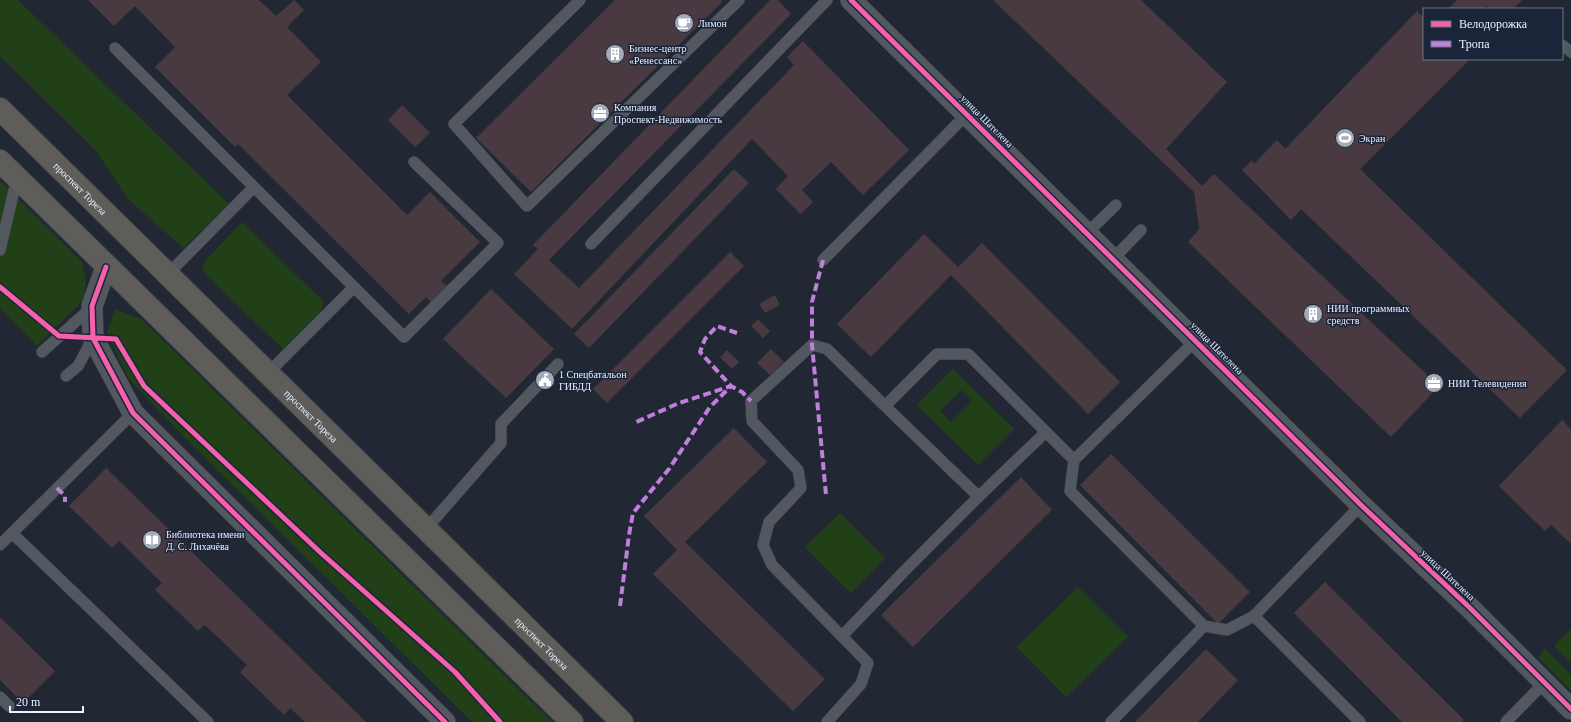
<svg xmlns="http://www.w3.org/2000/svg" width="1571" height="722" viewBox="0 0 1571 722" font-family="Georgia,serif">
<rect width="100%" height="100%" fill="#222833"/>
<path fill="#214017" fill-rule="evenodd" d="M0,0H18L229,204L183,248L128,199L96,151L0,56Z
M0,181L82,262L86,281L83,300L37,346L0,308Z
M242,222L324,302L321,311L283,349L207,276L202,268L205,261Z
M115,309L141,319L552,722H472L188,441L129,379L107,333Z
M953,369L1014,429L978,465L917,405ZM961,390L972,401L951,422L940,411Z
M840,513L885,558L851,593L805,547Z
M1078,587L1128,637L1066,697L1017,647Z
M1571,629V663L1554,646Z
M1545,649L1571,675V691L1538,657Z"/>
<path fill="#483a40" d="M88,0H259L276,16L294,0L304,10L287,27L321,62L287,95L407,215L430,192L480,242L441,281L447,286L431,302L426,297L409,314L238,144L235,147L155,67L175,47L135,6L114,26Z
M615,0H721L722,2L531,192L476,138Z
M770,0H778L791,14L549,260L579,288L794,65L787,57L803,41L909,150L863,195L831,162L802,190L813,202L800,214L776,189L788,176L752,139L572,329L514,274L538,249L533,245Z
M993,0H1141L1227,82L1166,149L1202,186L1214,174L1439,386L1391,437L1188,242L1199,229L1194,192Z
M1457,0H1522L1513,9H1490L1486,6L1483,9H1448Z
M1417,11L1424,18V59H1466L1468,61L1360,169L1567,370L1520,418L1301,209L1291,220L1242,170L1252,160L1254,164L1277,140L1285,149Z
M402,105L430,133L415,147L388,120Z
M734,169L749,183L589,348L574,334Z
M924,234L958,267L982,243L1120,382L1088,414L951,275L871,357L837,324Z
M730,252L744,266L607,403L593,389Z
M491,289L554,349L506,398L443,339Z
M775,295L780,305L765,313L759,304Z
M758,319L770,331L763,338L751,326Z
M771,349L784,362L770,375L757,363Z
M727,350L739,362L732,369L720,357Z
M1562,420L1571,429V544L1551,525L1545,531L1499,486Z
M734,428L767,462L685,542L825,679L793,711L653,574L677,550L644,516Z
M1111,454L1250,592L1218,624L1080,485Z
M106,468L366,722H305L290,708L284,715L240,672L247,665L205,625L198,631L155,590L162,583L119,541L112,548L69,506Z
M1021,477L1052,510L913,647L881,615Z
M1325,582L1464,720L1462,722H1402L1294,613Z
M0,617L55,671L23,703L0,680Z
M1206,649L1238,680L1198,722H1135Z"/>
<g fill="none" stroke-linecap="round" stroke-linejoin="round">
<g stroke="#3d424b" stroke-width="12">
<path id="service" d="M580,0L454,124L527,206L739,0
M1562,45L1571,52
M115,48L404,337L498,243L414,162
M1087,233L1116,205
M591,244L827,0
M0,250L17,178
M1113,259L1141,230
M823,260L967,114
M167,275L254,187
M1196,340L1074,460L1070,491L1204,626L1227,630L1254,616L1360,722
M42,352L92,307
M268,373L354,287
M66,376L78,366L93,338
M885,406L978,496
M426,529L501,443V424L558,364
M12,533L208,722
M0,545L133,413
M1254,616L1361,505
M843,635C909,565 976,498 1046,432
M0,697L9,706
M827,722L861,684L868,663L772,565L763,545L769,522L801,488L798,470L752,421L751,401L812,345L827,349L885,406L937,354H968L1074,460
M1111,722L1204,626
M1506,722L1545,682"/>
</g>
<g stroke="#3d424b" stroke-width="22">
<path id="minor" d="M851,0L1361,505L1470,608L1571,709
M106,267L92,306L93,338L133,413L445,722"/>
</g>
<g stroke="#3d424b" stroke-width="24">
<g id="primary">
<path id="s1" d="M0,109L622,722"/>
<path d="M0,161L572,722"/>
</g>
</g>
<use href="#service" stroke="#535860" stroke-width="11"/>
<use href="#minor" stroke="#535860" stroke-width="21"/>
<use href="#primary" stroke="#5f5d5a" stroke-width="22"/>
<path stroke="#c07fdc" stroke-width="4" stroke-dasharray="8 4" stroke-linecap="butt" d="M823,260L812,302V345L826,495
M737,333L717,326L705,339L700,352L731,386L742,392L751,401
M57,488L65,496V502
M620,606L629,535L633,513L669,469L710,407L731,386L679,403L634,423"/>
<g stroke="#1b253a" stroke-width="8">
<path id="cycleway" d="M851,0L1361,505L1470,608L1571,709
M106,267L92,306L93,338L133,413L445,722
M0,287L59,336L116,339L144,386L321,553L455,672L500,722"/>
</g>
<use href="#cycleway" stroke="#f560ab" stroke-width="5"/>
</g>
<defs>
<g id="cafe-disc" transform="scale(1)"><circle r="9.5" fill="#a3abb8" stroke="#1b253a"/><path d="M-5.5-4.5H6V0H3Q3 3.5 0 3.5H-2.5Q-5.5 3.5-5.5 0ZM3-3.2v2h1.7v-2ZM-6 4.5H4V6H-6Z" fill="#fff"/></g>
<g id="building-disc" transform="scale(1)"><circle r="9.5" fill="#a3abb8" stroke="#1b253a"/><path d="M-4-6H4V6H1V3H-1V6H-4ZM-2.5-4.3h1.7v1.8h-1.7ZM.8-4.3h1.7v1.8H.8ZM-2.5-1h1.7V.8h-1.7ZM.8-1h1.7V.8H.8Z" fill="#fff"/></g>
<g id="office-disc" transform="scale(1)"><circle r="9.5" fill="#a3abb8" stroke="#1b253a"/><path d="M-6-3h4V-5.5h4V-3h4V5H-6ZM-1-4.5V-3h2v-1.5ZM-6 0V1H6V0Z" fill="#fff"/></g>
<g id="stadium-disc" transform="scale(1)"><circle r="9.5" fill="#a3abb8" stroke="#1b253a"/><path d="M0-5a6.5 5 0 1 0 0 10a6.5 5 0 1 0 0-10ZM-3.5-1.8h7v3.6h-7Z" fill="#fff"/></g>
<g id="civic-disc" transform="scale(1)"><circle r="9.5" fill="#a3abb8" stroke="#1b253a"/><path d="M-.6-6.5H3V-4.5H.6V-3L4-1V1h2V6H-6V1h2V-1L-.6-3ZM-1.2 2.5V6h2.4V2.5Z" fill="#fff"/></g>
<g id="library-disc" transform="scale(1)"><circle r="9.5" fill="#a3abb8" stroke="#1b253a"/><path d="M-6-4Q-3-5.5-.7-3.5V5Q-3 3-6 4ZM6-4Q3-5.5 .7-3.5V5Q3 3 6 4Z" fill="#fff"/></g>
</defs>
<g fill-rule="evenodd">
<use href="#cafe-disc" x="684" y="23"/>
<use href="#building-disc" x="615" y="54"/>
<use href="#office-disc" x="600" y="113"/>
<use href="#stadium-disc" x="1345" y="138"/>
<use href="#building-disc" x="1313" y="314"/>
<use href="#civic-disc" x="545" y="380"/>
<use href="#office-disc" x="1434" y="383"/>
<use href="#library-disc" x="152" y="540"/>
</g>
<g text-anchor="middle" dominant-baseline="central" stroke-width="3" stroke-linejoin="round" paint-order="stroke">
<g font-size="10" fill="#e9f1ff" stroke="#1b253a" text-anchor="start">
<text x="698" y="23">Лимон</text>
<text x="629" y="48">Бизнес-центр<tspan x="629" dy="12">«Ренессанс»</tspan></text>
<text x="614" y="107">Компания<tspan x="614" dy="12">Проспект-Недвижимость</tspan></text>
<text x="1359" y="138">Экран</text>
<text x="1327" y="308">НИИ программных<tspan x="1327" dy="12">средств</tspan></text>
<text x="559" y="374">1 Спецбатальон<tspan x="559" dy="12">ГИБДД</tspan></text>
<text x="1448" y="383">НИИ Телевидения</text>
<text x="166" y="534">Библиотека имени<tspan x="166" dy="12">Д. С. Лихачёва</tspan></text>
</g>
<g font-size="10" fill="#e9f1ff" stroke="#1b253a">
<text transform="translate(987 121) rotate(45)">улица Шателена</text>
<text stroke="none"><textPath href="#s1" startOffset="113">проспект Тореза</textPath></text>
<text transform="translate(1217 348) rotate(45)">улица Шателена</text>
<text stroke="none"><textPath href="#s1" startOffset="437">проспект Тореза</textPath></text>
<text transform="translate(1448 575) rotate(43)">улица Шателена</text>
<text stroke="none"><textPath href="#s1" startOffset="761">проспект Тореза</textPath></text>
</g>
</g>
<rect x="1423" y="8" width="140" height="52" fill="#1b253a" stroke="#6d7789"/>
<rect x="1431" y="21" width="20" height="6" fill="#f560ab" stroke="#6d7789"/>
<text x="1459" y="28" font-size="12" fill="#e9f1ff">Велодорожка</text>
<rect x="1431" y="41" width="20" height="6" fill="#c07fdc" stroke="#6d7789"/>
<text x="1459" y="48" font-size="12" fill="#e9f1ff">Тропа</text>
<path d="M10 706v6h73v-6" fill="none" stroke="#e9f1ff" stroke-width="2"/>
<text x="16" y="706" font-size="12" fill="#e9f1ff" stroke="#1b253a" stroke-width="3" paint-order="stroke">20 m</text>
</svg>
